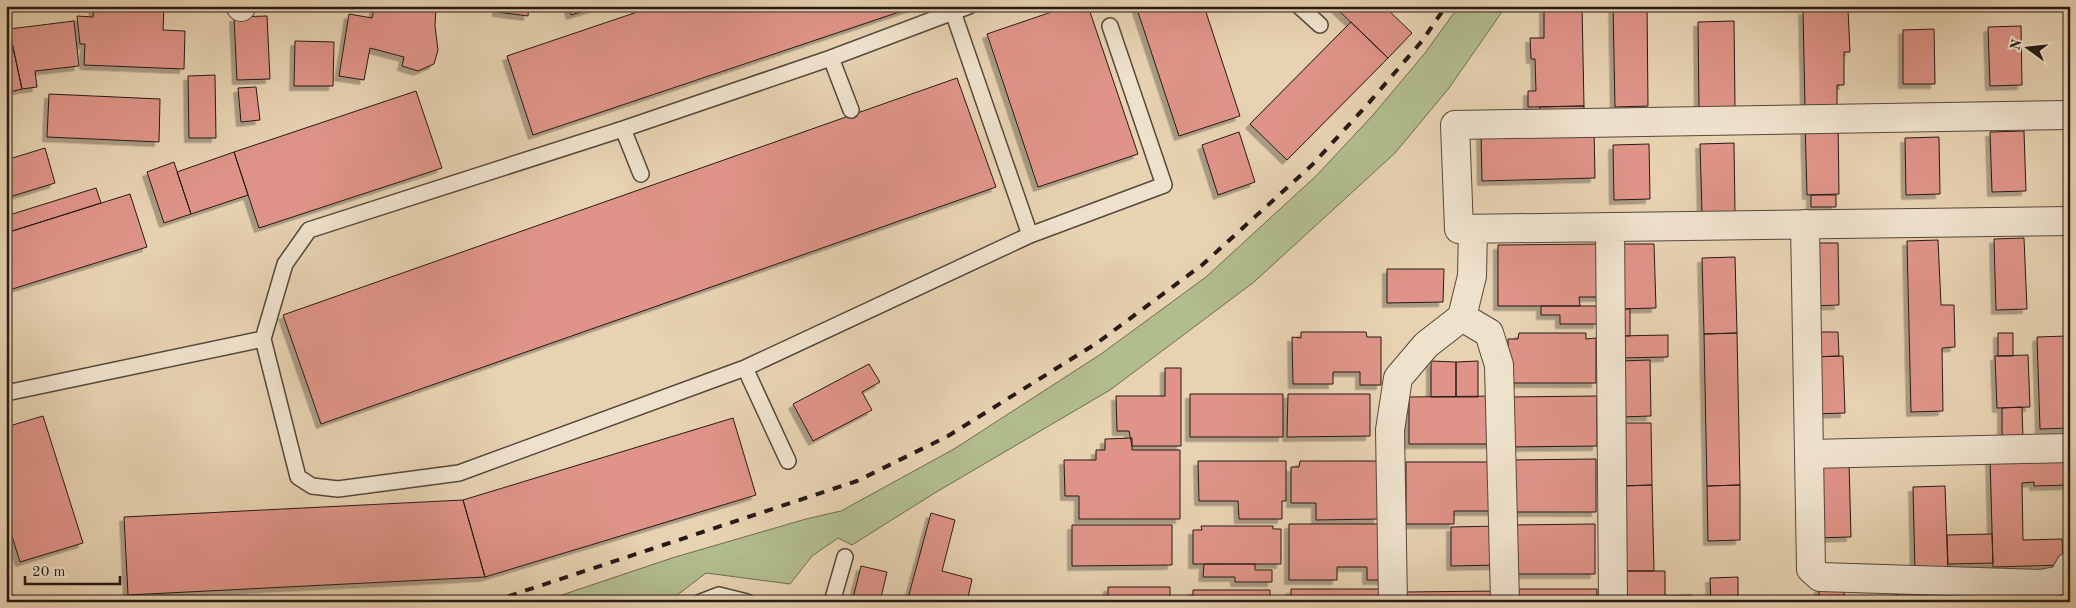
<svg xmlns="http://www.w3.org/2000/svg" width="2076" height="608" viewBox="0 0 2076 608" font-family="'Old Standard TT',serif">
<defs>
<filter id="shadow"><feDropShadow dx="-4.5" dy="4.5" stdDeviation="0" flood-color="#0004"/></filter>
</defs>
<rect width="100%" height="100%" fill="#e7d2b2"/>
<filter id="stains"><feTurbulence type="fractalNoise" baseFrequency=".004" numOctaves="4"/><feColorMatrix values="0 0 0 0 .2 0 0 0 0 .09 0 0 0 0 .02 0 0 0 .5 -.17"/></filter>
<radialGradient id="worn" r=".72"><stop offset=".6" stop-color="#630" stop-opacity="0"/><stop offset="1" stop-color="#630" stop-opacity=".3"/></radialGradient>
<path fill="#b2bd8e" stroke="#6c6c52" d="M1459,6H1506L1449,88L1395,153L1254,282L1110,390L933,494L852,545L838,538L812,556L790,584L706,573L668,602H541L672,558L806,519L841,511L954,449L1101,354L1206,277L1317,175L1373,115L1425,53Z"/>
<path fill="#e09489" stroke="#261a15" filter="url(#shadow)" d="M94,6L164,8L163,30L185,31L184,69L84,65L85,44H80L77,16L93,17Z
M375,6L436,7L435,26L438,50L434,64L418,71L402,66L404,57L370,48L364,80L339,76L349,14L372,18Z
M497,6H529L528,16L497,12Z
M568,6H601L571,15Z
M655,6H917L533,135L507,56Z
M1069,6H1088L1138,154L1038,187L987,34Z
M1136,6H1204L1240,116L1179,136Z
M1334,6H1384L1412,33L1388,58Z
M1544,6H1582L1584,106L1528,107V91H1536L1535,59H1531L1530,38H1544Z
M1613,6H1647L1648,106L1615,107Z
M1848,9L1850,52H1844V85H1837V107H1805L1803,10Z
M267,16L270,79L237,80L234,17Z
M74,21L79,66L35,71L37,87L22,89L9,29Z
M1734,21L1735,107L1699,108L1698,22Z
M1351,22L1388,58L1287,160L1250,124Z
M2021,26L2022,85L1990,86L1988,27Z
M1934,29L1935,84H1903V30Z
M10,33L22,89L6,93V34Z
M295,41L334,42L333,86H294Z
M215,75L216,138H189L188,76Z
M957,78L996,187L321,424L283,315Z
M256,87L260,120L241,122L238,88Z
M416,91L442,168L259,228L234,152Z
M49,94L160,99L159,142L47,137Z
M1584,106V117L1540,118V107Z
M1838,121L1839,194L1807,195L1805,122Z
M1594,129L1595,178L1482,181L1481,132Z
M2024,131L2026,191L1992,192L1990,132Z
M1239,132L1255,182L1218,195L1202,145Z
M1939,137L1940,194L1906,195L1905,138Z
M1734,143L1735,212H1702L1700,144Z
M1649,144L1650,199L1614,200L1613,145Z
M45,148L55,183L6,198V160Z
M234,152L248,195L191,214L177,172Z
M174,162L191,214L164,223L147,172Z
M96,188L101,203L6,233V216Z
M130,194L147,247L6,291V233Z
M1811,195H1836V207H1811Z
M2024,238L2027,309L1996,310L1994,239Z
M1938,240L1941,305H1954L1955,347L1942,348L1943,411L1911,412L1907,241Z
M1808,243H1838L1839,305L1810,306Z
M1602,244V297H1579L1580,306H1498V245Z
M1617,244H1654L1656,308L1618,309Z
M1735,257L1737,333L1704,334L1702,258Z
M1387,269H1444L1443,302L1387,303Z
M1541,306H1598V324H1560V315H1541Z
M1618,309H1630V336H1618Z
M1301,332H1366L1367,337H1381V385H1360V372H1333V384H1293L1292,337L1301,338Z
M1810,332H1838L1839,356L1811,357Z
M1519,333H1586V339L1596,338V383H1508V339H1518Z
M1737,333L1740,485L1707,486L1704,334Z
M1998,333H2013V356H1998Z
M1668,335V357L1619,358L1618,336Z
M2067,336L2069,428L2040,429L2037,337Z
M2028,355L2030,407L1997,408L1995,356Z
M1843,356L1845,413L1812,414L1811,357Z
M1650,360L1651,416L1620,417L1619,361Z
M1431,361L1456,362V397H1431Z
M1478,361V397H1456V362Z
M869,364L880,382L862,392L872,410L813,441L793,404Z
M1165,368H1181V446H1132L1129,431H1117L1116,396H1165Z
M1190,394H1283V437H1190Z
M1288,394H1370V436L1287,437Z
M1495,396V444H1409V397Z
M1597,396V446L1508,447V397Z
M2022,407L2023,438H2002V408Z
M43,416L83,543L20,562L6,517V427Z
M733,418L756,495L485,577L463,500Z
M1621,423H1651L1652,485L1622,486Z
M1132,438V450H1180V519H1079V496H1065L1064,460H1096V450H1105V439Z
M2070,455V485L2034,486V482L2022,483L2023,540L2062,539L2063,565L1993,567L1990,457Z
M1596,459V512H1509V460Z
M1198,461H1286V501H1282V519H1239L1238,501H1199Z
M1300,461H1378V519L1316,520V503H1291V467H1299Z
M1406,462H1496V511H1454V524H1406Z
M1812,462H1849L1851,537L1814,538Z
M1652,485L1654,571H1623L1622,486Z
M1740,485V540L1708,541L1707,486Z
M1945,486L1948,571L1915,572L1913,487Z
M463,500L485,577L128,595L124,517Z
M931,513L955,520L942,571L972,579L967,602H907Z
M1289,524H1383V580H1367V567H1337V580H1289Z
M1595,524V574H1510V525Z
M1072,525H1172V565L1072,566Z
M1201,526H1273V529H1281V564H1193V530H1202Z
M1499,526V565L1451,566V527Z
M1992,534L1993,563L1948,564L1947,535Z
M1204,564H1255V570H1272V582H1235V577H1203Z
M861,566L887,572L880,602H852Z
M1623,571H1665V596L1691,595L1692,602H1624Z
M1738,577V602H1711L1710,578Z
M1925,585V602H1897L1896,586Z
M1108,587H1170V602H1108Z
M1844,587V602H1819V588Z
M1291,589H1384V602H1291Z
M1511,589H1597V602H1511Z
M1991,589V599H2001V602H1955L1954,591Z
M1193,590H1270V597H1281V602H1193Z
M1500,591V602H1403L1404,592Z"/>
<g fill="none" stroke-linecap="round" stroke-linejoin="round">
<g stroke="#56483c" stroke-width="18">
<path id="service" d="M969,6L831,58L623,129L309,230L285,264L263,339L298,477L312,486L338,489L459,473L745,368L1030,235L1164,185L1110,26
M1299,6L1320,25
M953,12L1030,235
M831,58L851,110
M623,129L641,174
M745,368L788,461
M6,393L263,339
M701,602L719,595L747,602
M832,602L845,557"/>
</g>
<g stroke="#56483c" stroke-width="30">
<path id="minor" d="M241,7V6
M2070,115L1455,125L1459,229L2070,221
M1805,224L1811,569L1820,577L2041,584
M1610,227L1613,602
M1462,317L1489,333L1499,365L1505,602
M1810,454L2070,448
M1393,602L1390,430L1398,378L1426,345L1462,317L1472,276L1473,229
M2040,602L2041,584L2062,580L2070,566"/>
</g>
<use href="#service" stroke="#efe2cd" stroke-width="15"/>
<use href="#minor" stroke="#efe2cd" stroke-width="28"/>
<path stroke="#261a15" stroke-width="4" stroke-dasharray="9 9" stroke-linecap="butt" d="M6,596L40,602
M491,602L857,481L948,436L1097,343L1202,265L1312,165L1367,105L1422,41L1446,6"/>
</g>
<rect width="2076" height="608" fill="none" stroke="#e7d2b2" stroke-width="25"/>
<rect x="8" y="8" width="2061" height="593" fill="none" stroke="#261a15" stroke-width="2.5"/>
<rect x="12" y="12" width="2051" height="583" fill="none" stroke="#261a15"/>
<g transform="translate(2028 48) rotate(285)" stroke="#efe2cd" stroke-width="4" paint-order="stroke">
<path d="M0-4L9 19L0 12L-9 19Z" fill="#261a15"/>
<text y="-8" font-size="14" font-weight="bold" text-anchor="middle" fill="#261a15">N</text>
</g>
<path d="M25 576v8h95v-8" fill="none" stroke="#261a15" stroke-width="2.5"/>
<text x="32" y="576" font-size="15" fill="#261a15" stroke="#efe2cd" stroke-width="4" paint-order="stroke">20 m</text>
<rect width="100%" height="100%" filter="url(#stains)"/>
<rect width="100%" height="100%" fill="url(#worn)"/>
</svg>
